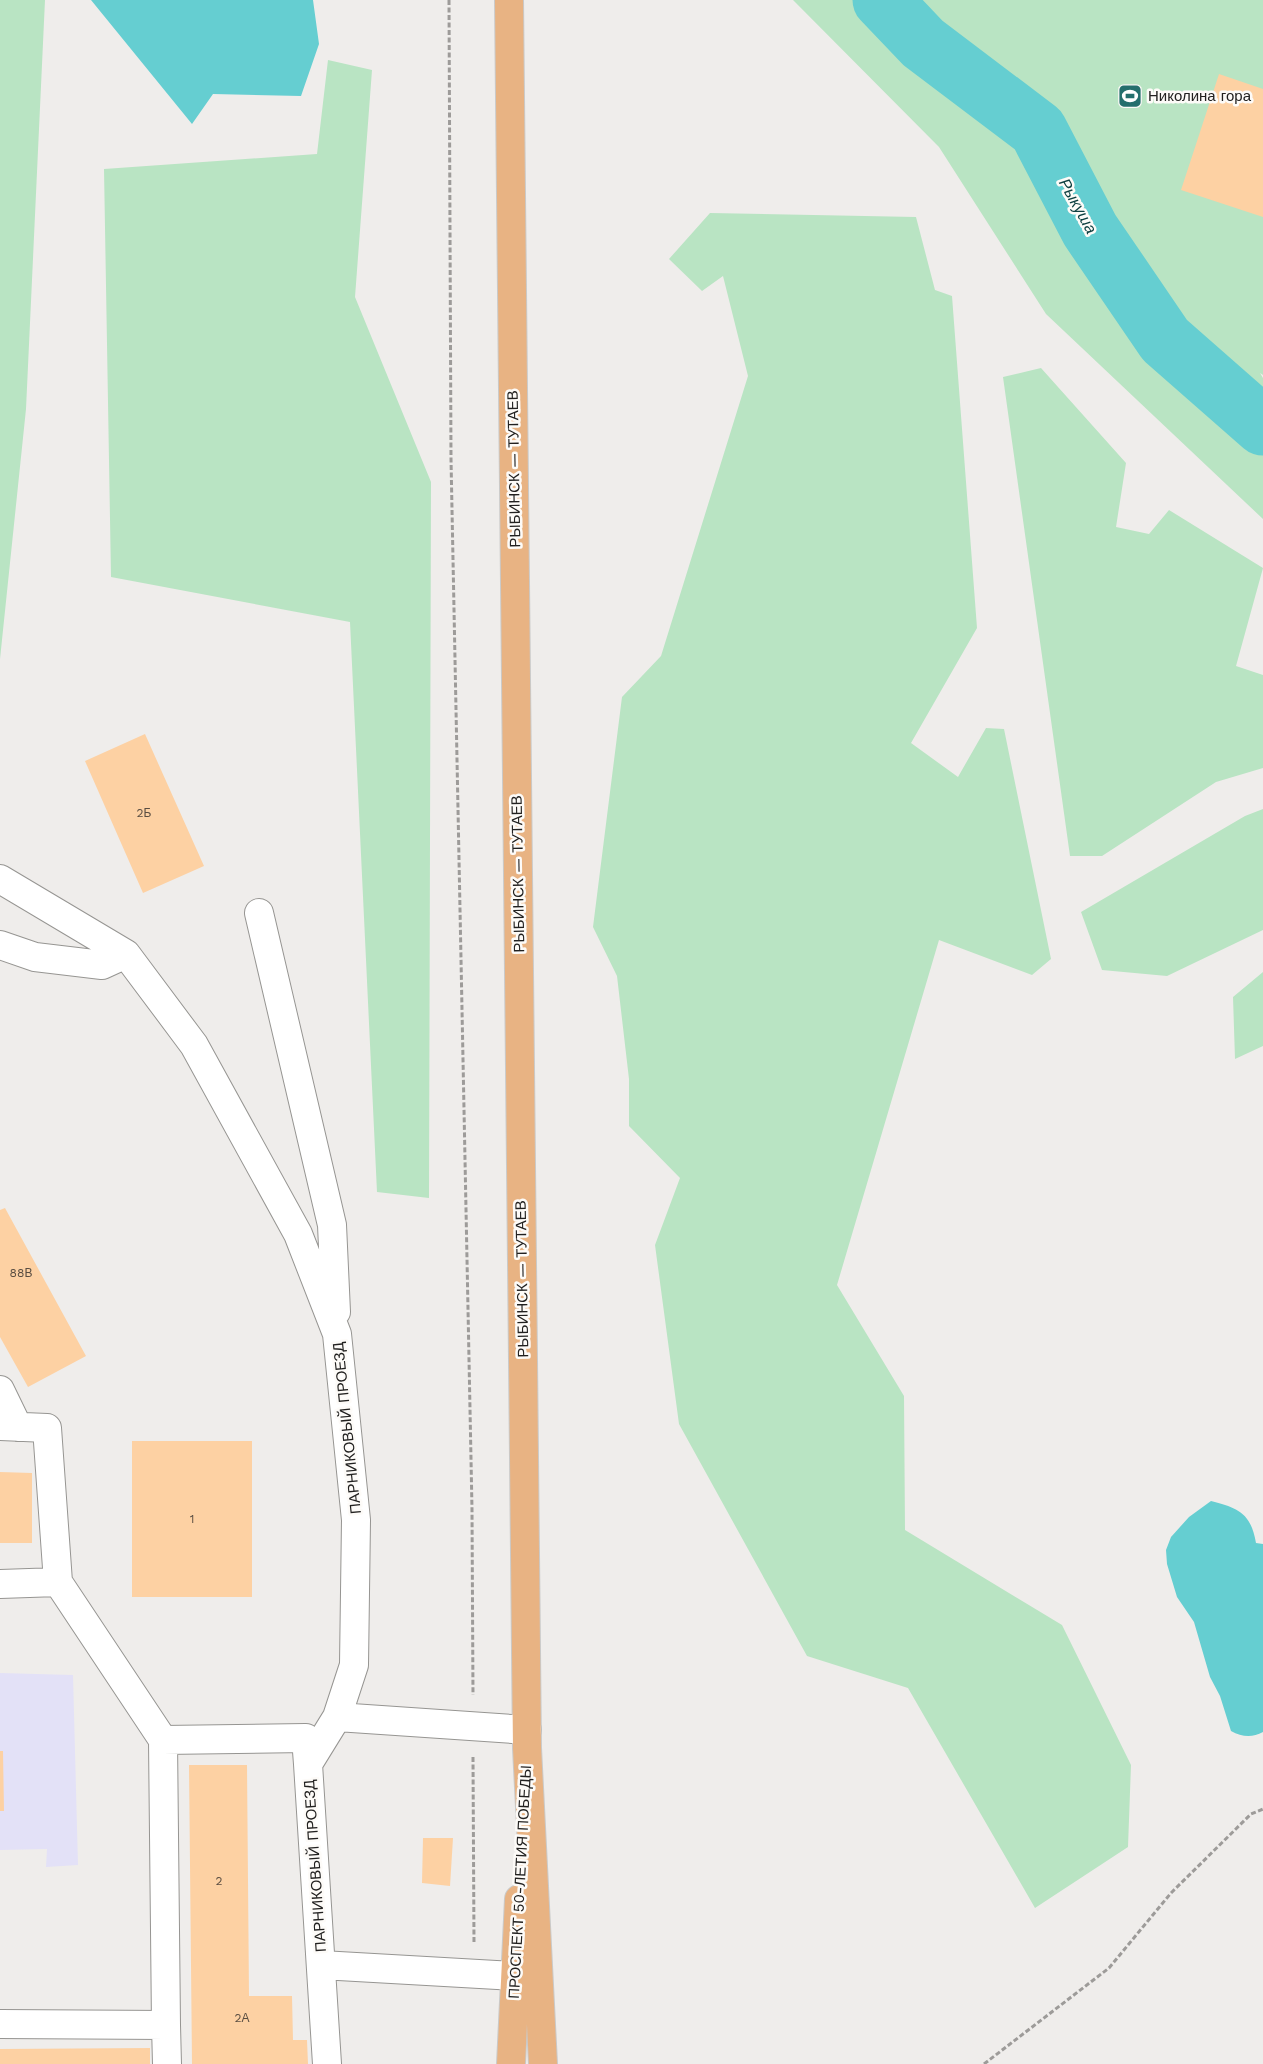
<svg xmlns="http://www.w3.org/2000/svg" width="1263" height="2064" viewBox="0 0 1263 2064" font-family="'Work Sans',sans-serif">
<rect width="100%" height="100%" fill="#efedeb"/>
<path fill="#e3e1f7" d="M0,1673L73,1675L78,1865L46,1867L47,1849L0,1850Z"/>
<path fill="#b9e4c3" d="M0,0H45L26,409L0,659Z
M793,0H1263V375L1260,373L1263,378V519L1046,314L939,147Z
M328,60L372,70L355,297L431,482L429,1198L377,1192L350,622L111,577L104,169L317,154Z
M710,213L916,217L935,290L952,296L977,628L911,743L958,777L986,728L1004,729L1051,959L1032,975L939,940L837,1285L904,1396L905,1530L1062,1625L1131,1765L1128,1847L1035,1908L908,1688L807,1656L679,1424L655,1245L680,1178L629,1126V1079L617,976L593,927L622,697L661,656L748,376L723,276L702,291L669,259Z
M1041,368L1126,463L1116,527L1149,534L1169,510L1263,568L1236,666L1263,675V768L1216,782L1102,856H1070L1003,377Z
M1263,809V930L1167,976L1102,970L1081,912L1245,816Z
M1263,972V1046L1235,1059L1233,997Z"/>
<path fill="#65ced1" d="M91,0H313L319,44L301,96L213,94L192,124Z
M1211,1501C1238,1508 1251,1513 1256,1543L1263,1544V1732C1252,1738 1242,1737 1231,1731L1220,1696L1210,1677L1194,1622L1177,1597L1167,1564L1166,1550L1171,1537L1189,1517Z"/>
<g fill="none" stroke-linecap="round" stroke-linejoin="round">
<path stroke="#65ced1" stroke-width="59" d="M882,0L923,43L1038,130L1090,230L1165,340L1263,426"/>
</g>
<path fill="#fdd1a3" d="M1219,74L1263,89V217L1181,190Z
M145,734L204,866L143,893L85,761Z
M5,1208L86,1356L28,1387L0,1337V1210Z
M132,1441H252V1597H132Z
M0,1472L32,1473V1543H0Z
M0,1751H3L4,1811H0Z
M189,1765H247L249,1996H292L293,2040H307L308,2064H192Z
M423,1838H453L450,1886L422,1883Z
M150,2048V2064H0V2049Z"/>
<g fill="none" stroke-linecap="round" stroke-linejoin="round">
<g stroke="#969592" stroke-width="30">
<path id="minor" d="M0,879L126,954L194,1045L298,1234L337,1334L356,1520L354,1665L337,1717L308,1764L327,2064
M259,913L332,1225L336,1312
M0,945L35,957L102,965L126,954
M0,1390L18,1427
M0,1426L47,1428L58,1582
M0,1584L58,1582L163,1740
M337,1717L527,1730
M321,1965L516,1976
M0,2024L166,2025L167,2064
M166,2025L163,1740L306,1738L308,1764"/>
</g>
<g stroke="#cacac9" stroke-width="30">
<path id="major" d="M509,0L527,1748L543,2064
M511,2064L519,1899"/>
</g>
<path stroke="#9d9b99" stroke-width="3" stroke-dasharray="5 2.5" stroke-linecap="butt" d="M449,0L451,459L472,1509L473,1695
M473,1757L474,1943
M984,2064L1109,1968L1171,1893L1251,1814L1263,1809"/>
<use href="#minor" stroke="#fff" stroke-width="28"/>
<use href="#major" stroke="#e8b383" stroke-width="28"/>
</g>
<defs>
<g id="stadium-square" transform="scale(1.25)"><rect x="-9" y="-9" width="18" height="18" rx="4" fill="#246f6d" stroke="#fdfbf8"/><path d="M0-5a6.5 5 0 1 0 0 10a6.5 5 0 1 0 0-10ZM-3.5-1.8h7v3.6h-7Z" fill="#fff"/></g>
</defs>
<g fill-rule="evenodd">
<use href="#stadium-square" x="1130" y="96"/>
</g>
<g text-anchor="middle" dominant-baseline="central" stroke-width="5" stroke-linejoin="round" paint-order="stroke">
<g font-size="12" fill="#594d41">
<text x="144" y="813">2Б</text>
<text x="21" y="1273">88В</text>
<text x="192" y="1519">1</text>
<text x="219" y="1881">2</text>
<text x="242" y="2018">2А</text>
</g>
<g font-size="15" fill="#222120" stroke="#fdfbf8" text-anchor="start">
<text x="1148" y="96">Николина гора</text>
</g>
<g font-size="15" fill="#222120" stroke="#fdfbf8">
<text transform="translate(514 469) rotate(-91)">РЫБИНСК — ТУТАЕВ</text>
<text transform="translate(518 874) rotate(-91)">РЫБИНСК — ТУТАЕВ</text>
<text transform="translate(522 1279) rotate(-91)">РЫБИНСК — ТУТАЕВ</text>
<text transform="translate(347 1428) rotate(-96)">ПАРНИКОВЫЙ ПРОЕЗД</text>
<text transform="translate(315 1866) rotate(-94)">ПАРНИКОВЫЙ ПРОЕЗД</text>
<text transform="translate(520 1882) rotate(-87)">ПРОСПЕКТ 50-ЛЕТИЯ ПОБЕДЫ</text>
</g>
<g font-size="16" font-style="italic" fill="#0f4142" stroke="#fdfbf8">
<text transform="translate(1078 206) rotate(61)">Рыкуша</text>
</g>
</g>
</svg>
